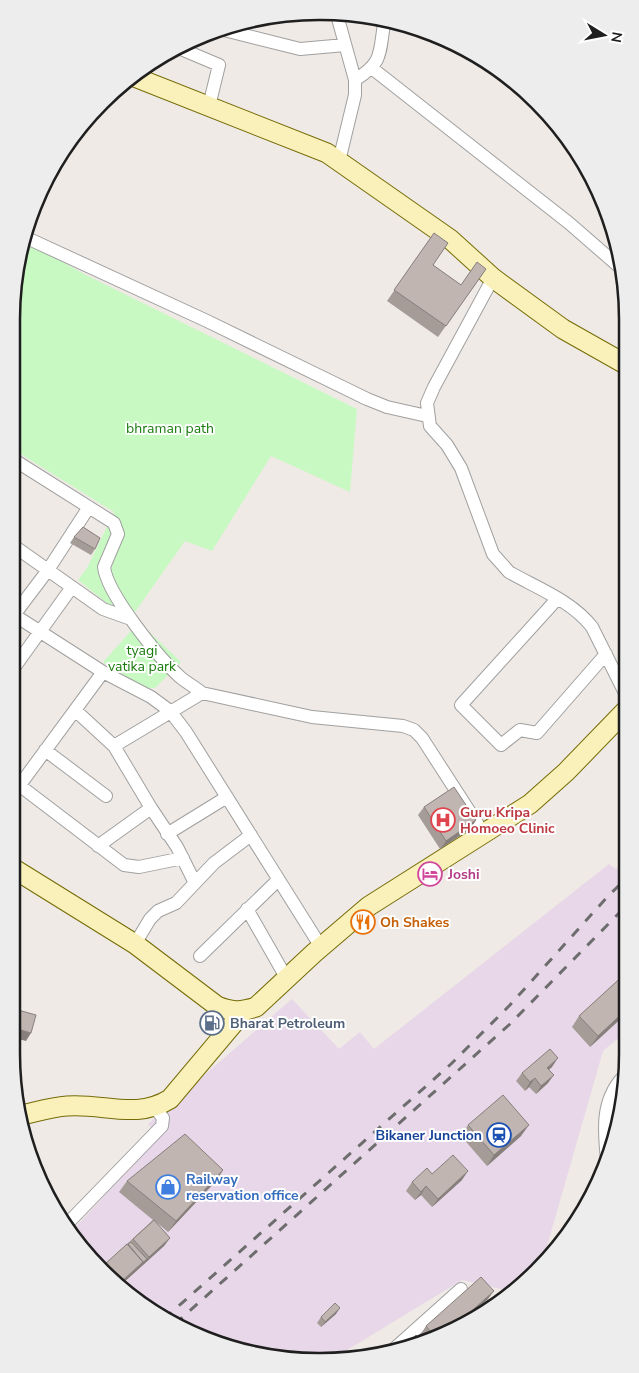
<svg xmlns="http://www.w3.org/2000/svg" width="639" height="1373" viewBox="0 0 639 1373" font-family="'Nunito Sans',sans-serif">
<rect width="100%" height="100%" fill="#efeae5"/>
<path fill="#e8d7e8" d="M627,860L628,1030L603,1051L541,1267L510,1291L462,1280L334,1358L259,1356L165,1320L75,1241L70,1233L159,1137L148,1124L292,999L339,1049L360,1032L374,1049L609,864L616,869Z"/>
<path fill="#c9f9c3" d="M27,242L84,274L357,409L350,492L271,456L212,551L185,541L130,619L123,616L78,580L87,568L114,512L11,448V319Z
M139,622L181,662L155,688L142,689L103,662Z"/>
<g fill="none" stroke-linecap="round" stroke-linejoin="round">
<g stroke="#a0a0a0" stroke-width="14">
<path id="street" d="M337,15L355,80V95L339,161
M224,30L300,49L345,45
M181,49L219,65L209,106
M373,69L569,223L623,270
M355,80C383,62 379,55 384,24
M27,238L207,321L367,399L387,407L427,416
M493,278L434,387L427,403L430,426L447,445L461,468L493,554L509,572C537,588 572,601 592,627L627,697
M11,458L114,523L118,534L104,567C107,594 159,658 180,677C187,683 195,687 202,693
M11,544L103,609L131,619
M557,599L461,705L501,745L520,730L537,733L606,654
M14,615L48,570L89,507
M11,672L72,587
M103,672L151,697L170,711L186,732L321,947
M76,711L114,746L151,808L98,846
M11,723V717
M114,746L202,693L312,717L403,726L414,730L422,738L484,834
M45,750L106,796
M19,785L124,865L139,867L183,858
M11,797L103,672L11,613
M151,808L177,847L195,883
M167,834L227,797
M247,909L287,979
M135,944L150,919L158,911L176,903L214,863L251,835
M200,956L278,880
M607,1160C604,1130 601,1101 623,1077
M66,1225L162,1126L163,1118L155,1108
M394,1349L461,1289"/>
</g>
<g stroke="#756c06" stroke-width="21">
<path id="secondary" d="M137,78L327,153L450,239L493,278L563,329L625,364
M11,867L135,944L217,1006C231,1012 241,1012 256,1007L314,953L369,906L530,804L566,772L627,709
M22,1115C36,1112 52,1107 67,1106C104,1103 136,1120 170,1099L244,1011"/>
</g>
<use href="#street" stroke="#fff" stroke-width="12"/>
<use href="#secondary" stroke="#f9f0ba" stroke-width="19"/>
<path stroke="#6d6d6d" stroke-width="3" stroke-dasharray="10 10" stroke-linecap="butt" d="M164,1319L451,1064L510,1005L609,895L627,878
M175,1324L510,1024L627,905"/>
</g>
<path fill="#a59c98" d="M434,233L433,265L461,285L486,269L438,337L387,301Z
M626,445V452L623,449Z
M74,537L95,549L91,555L70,543Z
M424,807L476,820L471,828L440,849L418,815Z
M627,972L628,1012L590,1047L572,1027L579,1016Z
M552,1067L549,1070L548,1083L536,1094L529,1087L525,1091L516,1081L522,1073Z
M468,1125L521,1136L487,1166L461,1136Z
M223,1170L216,1181L168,1232L155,1221L170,1238L164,1246L123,1283L103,1266L153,1220L119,1192L127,1181Z
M432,1174L462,1180L432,1207L421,1195L415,1200L406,1191L412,1182Z
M488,1299L453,1331L424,1340L420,1335L426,1326Z
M336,1314L321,1327L317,1323L321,1317Z"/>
<path fill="#867f7c" d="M476,820L471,828L440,849L446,841Z
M628,1008V1012L590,1047L598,1036Z
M11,1027L31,1033L26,1041L11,1037Z
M558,1058L552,1067L541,1076L547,1068Z
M554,1075L548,1083L536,1094L541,1086Z
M535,1078L529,1087L525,1091L530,1082Z
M529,1125L521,1136L487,1166L494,1155Z
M223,1170L216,1181L168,1232L176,1221Z
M468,1171L462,1180L432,1207L438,1199Z
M426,1186L421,1195L415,1200L421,1192Z
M170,1238L164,1246L123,1283L121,1282L143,1262L147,1259L149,1257Z
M494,1291L488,1299L453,1331L448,1332Z
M340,1308L336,1314L321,1327L325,1322Z"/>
<path fill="#c0b5b1" stroke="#867f7c" d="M434,233L448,243L433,265L461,285L477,262L486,269L446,326L394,290Z
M83,527L100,538L95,549L74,537Z
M454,787L476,820L446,841L424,807Z
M627,972L628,1008L598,1036L579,1016Z
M11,1008L36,1015L31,1033L11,1027Z
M550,1049L558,1058L547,1068L554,1075L541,1086L535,1078L530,1082L522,1073Z
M503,1095L529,1125L494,1155L468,1125Z
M185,1134L223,1170L176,1221L127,1181Z
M453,1155L468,1171L438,1199L426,1186L421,1192L412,1182L427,1168L432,1174Z
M154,1220L170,1238L149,1257L133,1239Z
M131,1242L147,1259L141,1264L143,1262L128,1244Z
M127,1244L143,1262L121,1282L113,1275L104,1265Z
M481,1277L494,1291L448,1332L434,1336L426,1326Z
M335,1303L340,1308L325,1322L321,1317Z
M416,1335L421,1340L405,1345Z"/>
<defs>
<g id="hospital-ring" transform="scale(1.25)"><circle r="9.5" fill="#fff" stroke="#e0444e" stroke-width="1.5"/><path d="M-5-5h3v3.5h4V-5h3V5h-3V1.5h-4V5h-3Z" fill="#e0444e"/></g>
<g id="hotel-ring" transform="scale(1.25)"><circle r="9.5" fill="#fff" stroke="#d1479c" stroke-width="1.5"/><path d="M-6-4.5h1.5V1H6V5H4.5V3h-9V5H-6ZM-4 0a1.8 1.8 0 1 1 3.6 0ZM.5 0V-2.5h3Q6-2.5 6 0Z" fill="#d1479c"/></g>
<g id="restaurant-ring" transform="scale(1.25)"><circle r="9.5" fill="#fff" stroke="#e8710a" stroke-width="1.5"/><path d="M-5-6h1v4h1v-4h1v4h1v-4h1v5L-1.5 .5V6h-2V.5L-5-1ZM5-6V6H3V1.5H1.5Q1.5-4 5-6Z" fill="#e8710a"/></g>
<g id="fuel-ring" transform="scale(1.25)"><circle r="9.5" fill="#fff" stroke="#5c6f8a" stroke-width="1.5"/><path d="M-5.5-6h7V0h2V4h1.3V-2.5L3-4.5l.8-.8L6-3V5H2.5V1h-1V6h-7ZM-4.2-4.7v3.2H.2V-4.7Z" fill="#5c6f8a"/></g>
<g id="station-ring" transform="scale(1.25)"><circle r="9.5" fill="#fff" stroke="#1a4fb4" stroke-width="1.5"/><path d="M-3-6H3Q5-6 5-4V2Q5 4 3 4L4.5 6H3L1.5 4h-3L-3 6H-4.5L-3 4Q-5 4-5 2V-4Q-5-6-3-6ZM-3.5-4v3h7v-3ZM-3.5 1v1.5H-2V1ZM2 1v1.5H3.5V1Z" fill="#1a4fb4"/></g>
<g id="shop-ring" transform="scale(1.25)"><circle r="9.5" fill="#fff" stroke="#3f7fe0" stroke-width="1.5"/><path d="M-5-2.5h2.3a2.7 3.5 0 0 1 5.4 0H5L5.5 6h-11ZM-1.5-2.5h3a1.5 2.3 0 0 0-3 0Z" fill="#3f7fe0"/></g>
</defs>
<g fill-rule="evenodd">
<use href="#hospital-ring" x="443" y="820"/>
<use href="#hotel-ring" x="430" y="874"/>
<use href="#restaurant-ring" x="363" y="922"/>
<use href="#fuel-ring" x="212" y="1023"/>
<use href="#station-ring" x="499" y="1135"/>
<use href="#shop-ring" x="168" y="1187"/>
</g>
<g text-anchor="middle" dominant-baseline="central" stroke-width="4" stroke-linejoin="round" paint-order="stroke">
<g font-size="14" fill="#197d0d" stroke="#fff">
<text x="170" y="428">bhraman path</text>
<text x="142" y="650">tyagi<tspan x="142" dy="16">vatika park</tspan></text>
</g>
<g font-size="14" font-weight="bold" fill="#be3a42" stroke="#fff" text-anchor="start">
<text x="460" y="812">Guru Kripa<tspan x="460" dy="16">Homoeo Clinic</tspan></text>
</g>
<g font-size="14" font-weight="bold" fill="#b23c85" stroke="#fff" text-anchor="start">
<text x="448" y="874">Joshi</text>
</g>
<g font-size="14" font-weight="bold" fill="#c56008" stroke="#fff" text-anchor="start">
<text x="380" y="922">Oh Shakes</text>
</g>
<g font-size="14" font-weight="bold" fill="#4e5e75" stroke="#fff" text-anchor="start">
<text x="230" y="1023">Bharat Petroleum</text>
</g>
<g font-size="14" font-weight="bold" fill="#164399" stroke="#fff" text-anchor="end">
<text x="482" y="1135">Bikaner Junction</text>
</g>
<g font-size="14" font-weight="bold" fill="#366cbe" stroke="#fff" text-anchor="start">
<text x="186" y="1179">Railway<tspan x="186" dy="16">reservation office</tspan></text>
</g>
</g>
<path d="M0 0H639V1373H0ZM319 20H320A299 299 0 0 1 619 319V1054A299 299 0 0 1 320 1353H319A299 299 0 0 1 20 1054V319A299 299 0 0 1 319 20Z" fill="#ededed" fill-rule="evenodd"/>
<path fill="none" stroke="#1f1f1f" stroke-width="2.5" d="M319 20H320A299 299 0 0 1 619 319V1054A299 299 0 0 1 320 1353H319A299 299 0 0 1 20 1054V319A299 299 0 0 1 319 20Z"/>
<g transform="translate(604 35) rotate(100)" stroke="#ffffff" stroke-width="4" paint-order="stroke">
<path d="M0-4L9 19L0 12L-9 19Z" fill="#1f1f1f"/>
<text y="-8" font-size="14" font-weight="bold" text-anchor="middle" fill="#1f1f1f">N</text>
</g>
</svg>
